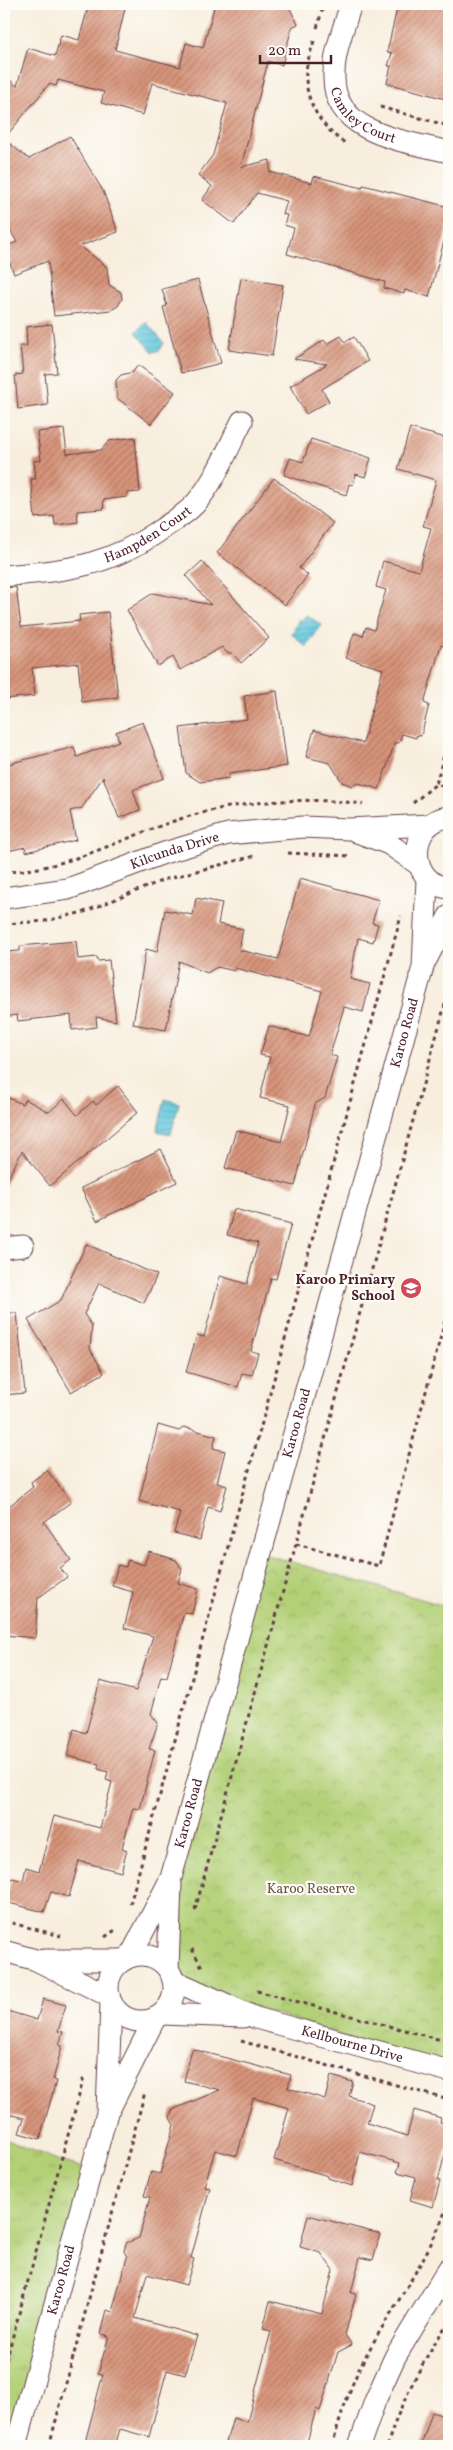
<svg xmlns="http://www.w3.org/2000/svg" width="453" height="2450" viewBox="0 0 453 2450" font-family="Vollkorn,serif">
<defs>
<pattern id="grass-tufts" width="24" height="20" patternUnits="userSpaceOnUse" patternTransform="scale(1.25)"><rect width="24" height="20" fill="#b3d077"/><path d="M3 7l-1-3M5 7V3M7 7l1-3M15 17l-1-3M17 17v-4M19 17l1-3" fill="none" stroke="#9bb267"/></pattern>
<pattern id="park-crowns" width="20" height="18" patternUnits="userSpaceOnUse" patternTransform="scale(1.25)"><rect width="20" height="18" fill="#b3d077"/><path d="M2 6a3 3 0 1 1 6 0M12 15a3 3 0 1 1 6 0" fill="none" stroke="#9bb267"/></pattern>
<pattern id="water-rules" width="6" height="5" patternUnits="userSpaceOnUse" patternTransform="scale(1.25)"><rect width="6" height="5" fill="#5fc7db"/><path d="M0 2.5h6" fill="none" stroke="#54aabc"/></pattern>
<pattern id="building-hatch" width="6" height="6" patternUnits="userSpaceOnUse" patternTransform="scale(1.25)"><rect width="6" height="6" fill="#d7947a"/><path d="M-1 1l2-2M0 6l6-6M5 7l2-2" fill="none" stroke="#b07864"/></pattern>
</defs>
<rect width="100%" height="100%" fill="#fdfcf7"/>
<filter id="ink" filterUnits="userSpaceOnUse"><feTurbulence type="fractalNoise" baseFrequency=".02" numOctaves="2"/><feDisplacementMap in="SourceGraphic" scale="10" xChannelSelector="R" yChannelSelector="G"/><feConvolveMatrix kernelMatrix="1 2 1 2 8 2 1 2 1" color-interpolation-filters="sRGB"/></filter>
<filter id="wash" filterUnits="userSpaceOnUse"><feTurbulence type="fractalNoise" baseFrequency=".0096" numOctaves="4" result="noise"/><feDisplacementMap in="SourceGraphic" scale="20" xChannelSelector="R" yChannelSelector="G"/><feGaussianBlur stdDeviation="1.12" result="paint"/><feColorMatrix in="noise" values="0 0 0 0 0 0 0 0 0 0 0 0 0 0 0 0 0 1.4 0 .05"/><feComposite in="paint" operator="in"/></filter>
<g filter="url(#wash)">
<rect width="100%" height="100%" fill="#f8eede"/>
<path fill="url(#grass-tufts)" stroke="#7e7851" d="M4,2139L60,2161L92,2170L16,2446H4Z"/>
<path fill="url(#park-crowns)" stroke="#7e7851" d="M260,1553L449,1607V2071L173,1980L171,1878Z"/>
<path fill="url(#water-rules)" stroke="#547383" d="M146,322L164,343L160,350L153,352L136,332Z
M306,615L322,625L306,647L292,634L299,619L301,621Z
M165,1099L179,1103L171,1134L157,1131Z"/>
<g id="blocks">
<path fill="url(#building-hatch)" d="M89,4H126L115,50L180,67L186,43L203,48L215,4H276L289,7L298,24L292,27L282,65L268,61L241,167L270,160V172L312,183L314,176L362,188L363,185L449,207V222L429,297L405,290L404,294L384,288L385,282L287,254L294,228L284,225L287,215L283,214L287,201L257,193L234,224L202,200L212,186L198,175L213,155L227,103L152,83L143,115L101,103L104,92L58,80L56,86L49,84L4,139L29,159L70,136L103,191L118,232L80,246L107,267L109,285L121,292L122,299L118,306L111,310L54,316L48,261L14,274L4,247L17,242L4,220V75L17,86L28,48L55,56L61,35L79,40Z
M398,4H449V100L387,83L391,66H388L392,53L387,52Z
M241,278L283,285L272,356L229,350Z
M198,280L221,363L181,373L163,307L167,306L162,289Z
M52,324L57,373L45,374L48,405L18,409L15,375L23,374L20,346H27L26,327Z
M341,336L345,342L354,337L368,361L322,389L329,401L306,414L290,386L327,364L294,359L324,340L327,344Z
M138,365L175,392L151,424L117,398L116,380L121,375L133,372Z
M410,428L449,439V647L441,645L424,703L429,705L421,736L417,735L416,738L402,734L399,743L395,742L379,789L358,783L352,786L342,782L330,763L306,757L314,730L363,743L383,669L346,658L354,633L363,636L366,627L374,630L386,590L376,587L383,561L419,571L431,528L423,526L436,480L398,469Z
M64,429L67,454L101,450L109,441L135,437L140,492L127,493V497L103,500L104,509L77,511L78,522L55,525L54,516L35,518L31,479H36L34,461L41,460L37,432Z
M311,439L371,458L365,477L356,474L353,485L349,484L346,495L284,475L290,458L303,462Z
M274,478L333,523L299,568L308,575L285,605L217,553Z
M202,561L269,638L241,663L232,653H227L222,647L180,670L173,657L158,666L127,610L153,593L211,605L186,576Z
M16,587L21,627L80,621L79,615L108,612L118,697L82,702L78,663L32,668L35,696L4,699V588Z
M277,691L287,766L229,774V778L200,782L186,773L180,728L247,719L244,696Z
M143,722L164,778L133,790L140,810L119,818L103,777L82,808L70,811L76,840L26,852L25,847L4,852V765L74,747L77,757L119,741L116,732Z
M300,878L379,900L372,923L378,924L373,942L358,938L350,979L370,984L363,1012L344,1007L330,1055L337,1057L325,1098L315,1104L295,1186L225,1168L236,1130L281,1142L290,1105L260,1098L270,1057L260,1055L269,1026L309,1037L322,991L235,968V971L217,967L207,973L179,961L166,1030L133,1024L146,949L157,952L165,910L193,915L196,898L222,903L218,924L243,929L239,950L278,959Z
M76,941L78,959L97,957L98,961L109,960L116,1021L96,1017L97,1027L72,1030L71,1015L18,1021L17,1015L4,1017V952L20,951V946Z
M118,1086L138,1112L50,1186L22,1151L4,1186V1108L9,1098L22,1104L25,1099L49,1112L64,1099L77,1115L93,1101L96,1105Z
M161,1149L177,1182L97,1221L81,1188Z
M234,1209L291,1224L276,1279L271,1278L251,1351L258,1353L252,1375L242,1373L238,1387L186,1372L197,1335L204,1337L220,1276L247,1284L258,1243L227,1235Z
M86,1244L157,1275L144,1303L99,1283L84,1314L92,1326L90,1349L104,1373L71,1392L28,1320L61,1300Z
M4,1313H17L25,1393L4,1395Z
M158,1425L179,1431L184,1427L216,1436L213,1448L225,1451L217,1483L227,1486L220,1511L208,1507L200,1540L174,1533L180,1512L139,1501Z
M47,1470L71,1502L44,1522L71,1560L60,1568L67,1577L38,1598L35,1638L4,1635V1510L33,1487L31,1482Z
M149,1551L176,1560L182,1569L178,1583L198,1589L192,1614L184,1612L167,1677L161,1676L151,1714L158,1723L149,1749L155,1750L140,1809L133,1808L122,1848L127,1850L121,1872L79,1861L69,1897L51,1892L44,1912L5,1902L12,1878L23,1881L26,1867L39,1871L54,1816L100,1828L112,1782L106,1780L108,1772L98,1769L99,1764L67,1756L74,1729L86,1733L100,1681L136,1691L153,1636L124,1628L133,1592L112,1586L118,1565L126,1567L128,1560L144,1565Z
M43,1999L66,2005L58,2031L63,2032L59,2045L62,2046L53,2080L56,2081L40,2139L19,2133L24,2118L4,2113V2010L37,2020Z
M192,2049L291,2075L288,2088L325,2099L331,2076L353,2082L349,2096L373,2104L367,2123L407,2136L414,2110L441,2118L440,2122L449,2124V2140L438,2180L440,2181L433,2207L410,2200L416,2177L397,2172L400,2163L360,2152L352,2186L328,2178V2176L274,2160L289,2108L253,2098L237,2156L215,2150L204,2187L210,2188L191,2258L194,2259L186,2285L147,2274L135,2318L197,2336L185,2375L167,2370L149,2437L120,2429L115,2446H84L103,2374L98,2373L109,2336L101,2334L107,2310L112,2312L127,2257L124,2251L126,2243L139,2238L150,2197L144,2196L151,2172L160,2174L174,2125L170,2118L172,2110L220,2090L184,2081Z
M308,2215L380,2234L373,2260L360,2257L351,2293L356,2294L345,2335L352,2345L338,2352L320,2411L316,2409L306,2446H225L233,2418L247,2422L271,2331L263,2329L270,2301L322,2314L333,2270L321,2253L300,2247Z
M432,2412L449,2418V2446H421Z"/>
</g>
</g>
<g filter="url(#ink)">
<use href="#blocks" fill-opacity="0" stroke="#643e46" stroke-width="1"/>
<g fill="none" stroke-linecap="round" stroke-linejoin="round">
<g stroke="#643e46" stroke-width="23">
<g id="minor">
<path id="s1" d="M351,4C344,27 333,54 334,78C334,135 407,141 449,152"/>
<path id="s2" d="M4,576C68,570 107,567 162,529C173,521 186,514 195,504C216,480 228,448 242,421"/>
<path d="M449,817C407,821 407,884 449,888"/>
<path d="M357,832L389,844L418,864"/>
<path id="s3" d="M4,898L68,889L164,853L228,834L303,827L349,829L429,825"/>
<path d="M426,960L449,916"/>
<path d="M4,1248L23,1246"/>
<path d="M4,1951L36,1960L109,1996"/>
<circle cx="141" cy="1988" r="33"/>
<path id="s4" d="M130,1957L171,1878L423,967L427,879"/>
<path d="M44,1960H124"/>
<path d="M168,1969L171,1883"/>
<path id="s5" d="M173,1980L256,2018L449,2071"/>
<path d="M162,2014L243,2017"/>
<path d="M111,2106L155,2018"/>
<path id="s6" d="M16,2446L107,2113L111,2002"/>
<path d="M359,2446L375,2401L395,2357L449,2268"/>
</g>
</g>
<path stroke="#643e46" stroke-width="3" stroke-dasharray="4 4" stroke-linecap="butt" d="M317,28L324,4
M314,41C310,54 305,66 306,79C307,105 324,130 345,143
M380,107L449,126
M443,786L436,784L449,737
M413,803L436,784
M288,853L351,856
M4,872C65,870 118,840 174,821C233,801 301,796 363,804
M4,924L45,921L84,912L166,879L254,856
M296,1544L379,1566L449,1306
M130,1904L401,916
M195,1910L449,990
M4,1921L61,1936
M105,1937L118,1928
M192,1949L202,1967
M257,1991L449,2042
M241,2041L449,2100
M4,2368L84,2077
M49,2446L145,2092
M332,2446C340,2419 349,2389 362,2363C391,2308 429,2260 449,2201
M387,2446C401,2400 423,2361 449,2321"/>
<use href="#minor" stroke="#fff" stroke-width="21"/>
</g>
</g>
<defs>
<g id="school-disc" transform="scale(1.125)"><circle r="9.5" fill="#d1495b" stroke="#fdfcf7"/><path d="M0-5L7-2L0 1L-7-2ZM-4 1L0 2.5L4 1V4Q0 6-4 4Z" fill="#fff"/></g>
</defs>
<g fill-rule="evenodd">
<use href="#school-disc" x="411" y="1288"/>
</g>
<g text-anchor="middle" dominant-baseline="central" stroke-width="4.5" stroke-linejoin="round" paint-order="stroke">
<g font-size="14" fill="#4a1f2b" stroke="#fdfcf7">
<text stroke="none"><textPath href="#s1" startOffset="128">Camley Court</textPath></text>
<text stroke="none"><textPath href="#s2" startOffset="152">Hampden Court</textPath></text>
<text stroke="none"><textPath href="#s3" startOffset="178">Kilcunda Drive</textPath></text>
<text stroke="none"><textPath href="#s4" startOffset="966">Karoo Road</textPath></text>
<text stroke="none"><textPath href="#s4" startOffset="561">Karoo Road</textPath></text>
<text stroke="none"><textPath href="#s4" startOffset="156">Karoo Road</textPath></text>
<text stroke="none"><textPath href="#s5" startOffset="191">Kellbourne Drive</textPath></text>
<text stroke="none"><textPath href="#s6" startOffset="172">Karoo Road</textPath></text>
</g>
<g font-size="14" font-weight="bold" fill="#4a1f2b" stroke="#fdfcf7" text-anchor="end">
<text x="395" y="1280">Karoo Primary<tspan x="395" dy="16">School</tspan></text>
</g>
<g font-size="14" fill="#6a5442" stroke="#fdfcf7">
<text x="311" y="1889">Karoo Reserve</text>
</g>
</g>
<rect width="453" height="2450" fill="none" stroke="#fdfcf7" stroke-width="20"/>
<path d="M260 55v8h71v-8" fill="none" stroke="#4a1f2b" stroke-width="2.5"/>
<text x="268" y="55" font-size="15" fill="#4a1f2b" stroke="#fdfcf7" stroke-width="4" paint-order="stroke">20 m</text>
</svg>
